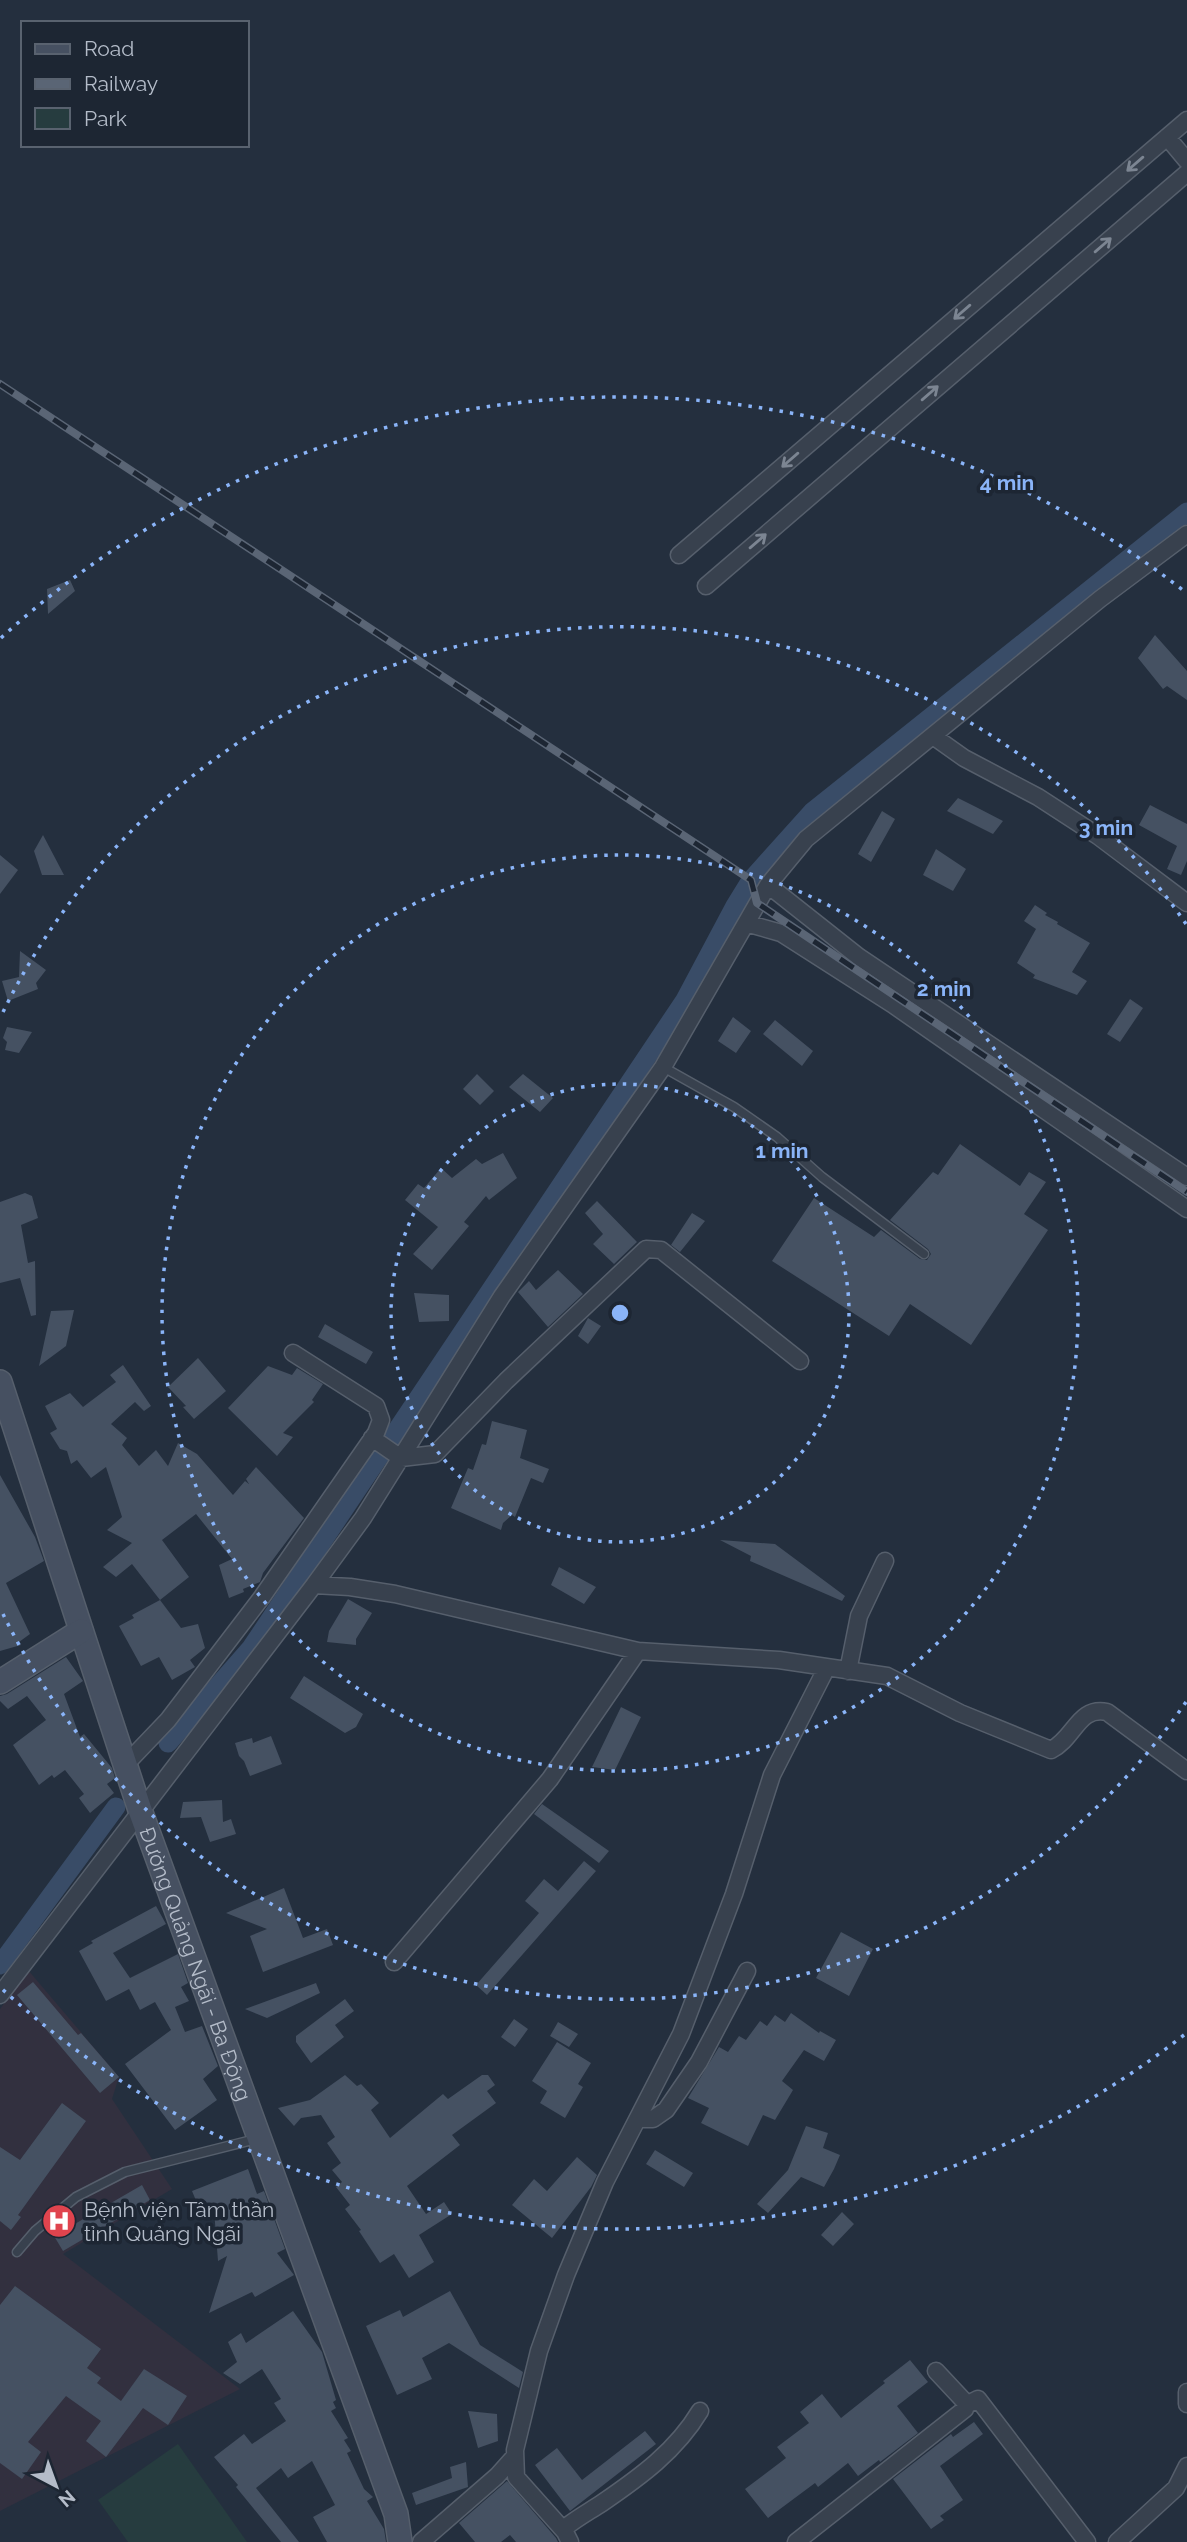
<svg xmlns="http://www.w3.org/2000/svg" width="1187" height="2542" viewBox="0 0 1187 2542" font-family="Raleway,sans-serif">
<rect width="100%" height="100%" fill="#242f3e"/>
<path fill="#32303f" d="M28,1970L119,2077L112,2099L172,2189L63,2254L240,2389L0,2511V2009Z"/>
<path fill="#263c3f" d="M178,2444L247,2542H128L98,2500Z"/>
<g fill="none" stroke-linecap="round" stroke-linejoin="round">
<path stroke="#394c67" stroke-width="19" d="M168,1743L251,1648L685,1000L735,906L751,880L812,812L1187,512
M0,1965L116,1807"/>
</g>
<path fill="#455162" d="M70,580L75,591L48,614L47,589Z
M1155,635L1187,671V700L1167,686L1163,689L1138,658Z
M958,798L976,807L1003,821L993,834L947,811Z
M1150,805L1187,824V861L1181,875L1167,869L1177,846L1139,825Z
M882,811L895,819L871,862L858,854Z
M43,835L64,875H42L34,851Z
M936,849L966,869L953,891L923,875Z
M0,855L18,870L0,894Z
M1035,905L1047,913L1045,915L1058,922L1057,924L1090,943L1072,972L1087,981L1077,995L1033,978L1035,975L1017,963L1036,929L1024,921Z
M20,951L46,970L36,983L38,989L8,1001L2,981L19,977Z
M1130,999L1143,1008L1120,1042L1107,1034Z
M733,1017L751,1031L736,1053L718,1041Z
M775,1020L813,1051L802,1066L763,1034Z
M7,1027L32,1032L19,1053L5,1050L7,1042L3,1038Z
M477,1074L494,1091L480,1105L463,1089Z
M523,1074L553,1098L540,1112L509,1087Z
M960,1144L1020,1186L1029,1172L1046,1182L1024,1214L1048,1230L971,1345L910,1304L889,1336L772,1261L814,1198L874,1237L881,1230L920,1259L927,1260L931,1254L928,1249L890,1220L933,1172L938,1175Z
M503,1153L517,1178L489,1200L486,1196L464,1222L469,1226L432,1270L413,1254L438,1227L405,1200L418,1184L424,1188L441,1168L452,1178L476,1159L482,1164Z
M25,1193L32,1196L38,1218L21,1225L28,1263L35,1261L36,1315L31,1316L20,1278L0,1283V1202Z
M597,1201L637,1242L614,1264L593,1244L603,1234L585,1213Z
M692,1213L705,1221L680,1252L671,1245Z
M558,1270L583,1294L548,1327L518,1292L529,1281L536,1290Z
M414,1293L449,1295V1321L419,1322Z
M74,1310L66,1346L39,1366L51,1311Z
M588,1318L601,1326L588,1344L578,1336Z
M325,1324L373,1352L366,1364L318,1337Z
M198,1358L226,1391L194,1419L183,1407L186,1406L168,1387Z
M123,1365L151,1406L144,1411L135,1402L111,1424L127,1438L122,1445L139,1466L156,1450L168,1466L178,1443L197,1454L233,1495L245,1481L249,1484L246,1479L256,1467L304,1518L263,1573L260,1582L243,1589L244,1592L229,1598L219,1565L232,1559L196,1514L162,1540L189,1577L160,1600L132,1564L116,1577L103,1567L132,1543L107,1530L122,1517L106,1467L91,1478L77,1460L71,1464L67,1451L60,1449L50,1433L57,1429L45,1406L70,1393L83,1407L116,1382L110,1375Z
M268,1366L292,1375L297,1368L323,1384L312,1400L314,1402L283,1433L293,1437L277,1456L228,1408Z
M492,1421L527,1430L520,1458L549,1469L543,1483L531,1478L515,1517L512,1515L503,1523L501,1530L451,1508L468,1468L473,1470L482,1444L486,1445Z
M0,1475L35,1537L44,1561L6,1583L30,1634L19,1642L21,1645L0,1651Z
M720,1540L775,1544L845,1596L842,1601L750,1561L751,1556Z
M559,1567L596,1587L584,1604L551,1585Z
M348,1599L372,1613L356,1639V1645L327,1642L329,1631Z
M160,1600L181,1628L198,1624L205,1648L190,1660L195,1667L172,1680L159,1657L141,1666L119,1626L134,1618L132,1615Z
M66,1657L83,1681L64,1694L80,1737L84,1734L112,1768L115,1778L107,1784L114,1793L90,1813L79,1798L84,1794L65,1770L54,1778L52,1775L39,1785L13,1745L46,1720L27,1696L8,1709L0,1701V1696L7,1694Z
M304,1676L363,1714L356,1727L345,1733L290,1698Z
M621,1707L641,1717L615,1770L592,1767Z
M271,1736L282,1764L250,1776L244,1761L239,1756L235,1743L252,1738L253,1743Z
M222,1800L223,1822L231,1819L236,1834L210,1842L201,1817L180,1818L183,1802Z
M542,1804L609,1851L599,1863L534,1814Z
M584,1861L596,1871L487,1995L476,1985L539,1913L525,1901L544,1879L558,1891Z
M284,1888L303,1938L327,1929L333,1945L263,1972L250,1936L267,1929L226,1913Z
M156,1906L166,1924L113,1953L130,1978L178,1954L188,1983L181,1987L189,2001L175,2007L185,2032L202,2026L218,2066L203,2079L217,2100L175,2130L125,2064L171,2030L155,2002L140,2010L129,1989L106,2001L79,1951L93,1943L91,1941Z
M841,1932L873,1949L849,1996L816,1978Z
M33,1982L78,2035L81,2033L119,2077L100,2093L17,1995Z
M316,1983L320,1993L267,2018L245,2009Z
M345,1999L354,2011L335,2025L344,2037L311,2063L296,2042V2036Z
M791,2013L819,2033L820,2031L836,2040L824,2061L804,2050L782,2081L793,2090L775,2120L763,2115L748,2146L701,2123L709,2108L688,2098L719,2047L728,2052L739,2036L746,2040L760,2021L767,2026L775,2015L785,2022Z
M514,2019L528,2029L515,2047L501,2037Z
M558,2022L578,2034L569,2047L550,2036Z
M557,2042L591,2063L578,2084L583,2087L565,2118L540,2103L547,2091L532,2081Z
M345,2075L357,2086L361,2084L379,2103L371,2110L390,2138L443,2094L448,2099L482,2075H488L495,2085L487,2091L496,2103L452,2135L460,2145L407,2186L426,2214L444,2202L452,2214L419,2235L434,2262L409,2278L394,2254L380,2263L359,2231L361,2230L345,2209L350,2205L336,2187L342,2182L332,2170L341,2163L327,2143L335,2137L321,2115L301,2118L294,2126L278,2108L310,2100Z
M62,2103L86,2121L18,2215L21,2217L11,2230L0,2221V2147L20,2160Z
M806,2126L828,2133L823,2148L840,2155L834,2169L824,2187L801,2177L768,2213L757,2204L788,2170Z
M655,2150L693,2173L684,2187L646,2164Z
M577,2157L597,2175L591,2187L552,2238L512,2205L534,2179L547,2191Z
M248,2169L257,2194L264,2191L285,2249L277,2253L294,2275L255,2297L252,2292L209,2313L227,2256L218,2261L214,2210L202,2215L192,2191Z
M142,2185L150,2200L63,2251L54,2236Z
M842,2212L854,2224L833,2246L821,2235Z
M15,2286L101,2349L87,2368L101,2378L97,2383L121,2401L144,2369L187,2396L168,2425L143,2408L106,2457L86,2441L101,2421L66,2396L28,2442L41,2452L22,2479L0,2463V2305Z
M450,2291L480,2345L523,2372L519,2388L449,2343L422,2358L432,2379L397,2395L366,2326L400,2310L403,2317Z
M293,2311L322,2352L336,2400L333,2402L336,2408L331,2411L348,2438L344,2440L351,2451L347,2453L364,2489L373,2497L367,2501L384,2529L386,2542H327L313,2517L335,2505L312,2461L288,2478L281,2468L256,2488L299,2542H281L236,2487L238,2485L214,2457L244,2434L252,2444L286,2421L274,2403L281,2399L262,2369L240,2384L223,2373L237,2362L228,2342L241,2333L246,2343Z
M910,2360L928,2382L897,2406L918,2433L880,2462L879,2460L858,2476L848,2463L818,2487L815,2483L768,2518L745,2489L786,2458L777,2447L809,2423L800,2412L822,2394L841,2418L885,2383L883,2381Z
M468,2411L497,2414L498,2441L478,2448Z
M974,2422L983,2434L940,2466L963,2500L940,2516L944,2520L931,2529L893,2479L951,2434L953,2437Z
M645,2431L656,2444L570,2511L535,2465L557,2448L582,2480Z
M466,2462L468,2487L416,2505L412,2493L452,2478L450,2467Z
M507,2481L556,2538L558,2542H516L510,2535L501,2542H475L459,2523Z"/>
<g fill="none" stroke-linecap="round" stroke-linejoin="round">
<g stroke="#565f6c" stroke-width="11">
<path id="lane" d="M663,1067L734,1107L777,1137L822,1177L924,1254
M17,2252L35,2231L76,2197L125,2172L256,2139"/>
</g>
<g stroke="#565f6c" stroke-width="19">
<path id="street" d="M1167,137L1187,161
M679,555L1187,120
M706,586L1187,173
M933,736L964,758L1038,797L1098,836L1187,903
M768,885L859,957L1187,1177
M746,923L781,933L892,1004L1187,1209
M372,1438L401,1458L435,1454L506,1381L646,1249L661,1250L800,1361
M314,1585L350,1587L395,1594L638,1651L779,1660L887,1676L960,1713L1051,1750C1075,1738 1078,1706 1107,1712L1187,1771
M848,1671L859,1616L885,1561
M125,1765L168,1720L262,1597L376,1433L381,1420L376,1406L293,1353
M394,1962L550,1779L638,1651
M0,1995L314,1585L363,1518L502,1296L663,1067L768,885L806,839L1100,599L1187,534
M638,2119H653L666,2110L699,2062L747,1971
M1187,2392V2404
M966,2405L978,2399L1087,2542
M565,2532L516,2477L515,2450L539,2351L566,2275L605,2182L681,2034L734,1894L772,1775L827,1667
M421,2542L497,2476L514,2457
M570,2542L565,2532L566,2527C577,2518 590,2511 602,2503C640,2477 676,2451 700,2411
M796,2542L965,2409V2402L936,2371
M1117,2542L1176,2488L1187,2466"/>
</g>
<g stroke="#565f6c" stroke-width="26">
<g id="secondary">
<path id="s1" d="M0,1382L140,1810L396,2514L400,2542"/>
<path d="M0,1682L81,1631"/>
</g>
</g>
<use href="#lane" stroke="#38414e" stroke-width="8"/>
<use href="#street" stroke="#38414e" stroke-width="16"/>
<use href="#secondary" stroke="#465061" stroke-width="23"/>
<g stroke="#5a6575" stroke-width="8">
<path id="rail" d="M0,384L751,880L757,903L1187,1192"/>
</g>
<use href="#rail" stroke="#1d2633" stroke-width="5" stroke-dasharray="16" stroke-linecap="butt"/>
</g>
<defs><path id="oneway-shaft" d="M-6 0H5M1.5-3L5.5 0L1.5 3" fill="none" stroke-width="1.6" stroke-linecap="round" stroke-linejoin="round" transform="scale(1.75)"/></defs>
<g stroke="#7c8592">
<use href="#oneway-shaft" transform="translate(1135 164) rotate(139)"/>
<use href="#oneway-shaft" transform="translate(1103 245) rotate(-41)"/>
<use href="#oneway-shaft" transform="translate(962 312) rotate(139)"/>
<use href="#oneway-shaft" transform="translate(930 393) rotate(-41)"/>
<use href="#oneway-shaft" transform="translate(790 460) rotate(139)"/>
<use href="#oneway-shaft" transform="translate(758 541) rotate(-41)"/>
</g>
<g fill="none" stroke="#8ab4f8" stroke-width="3.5" stroke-dasharray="3.5 7">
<circle cx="620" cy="1313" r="229"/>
<circle cx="620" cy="1313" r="458"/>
<path d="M1186 1702A687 687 0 0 1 3 1614M3 1012A687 687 0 0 1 1186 924"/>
<path d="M1184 2035A916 916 0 0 1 1 1988M1 638A916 916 0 0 1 1184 591"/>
</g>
<defs>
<g id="hospital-disc" transform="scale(1.75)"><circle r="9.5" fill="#e0444e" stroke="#1d2633"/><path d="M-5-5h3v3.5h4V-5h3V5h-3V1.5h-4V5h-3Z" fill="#fff"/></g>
</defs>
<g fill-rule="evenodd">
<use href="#hospital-disc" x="59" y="2221"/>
</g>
<g text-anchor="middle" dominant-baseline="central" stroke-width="7" stroke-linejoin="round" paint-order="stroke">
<g font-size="21" fill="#b4bcc9" stroke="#1d2633">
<text stroke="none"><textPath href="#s1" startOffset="614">Đường Quảng Ngãi - Ba Động</textPath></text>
</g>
<g font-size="21" fill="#b4bcc9" stroke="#1d2633" text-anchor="start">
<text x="84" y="2209">Bệnh viện Tâm thần<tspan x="84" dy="24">tỉnh Quảng Ngãi</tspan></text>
</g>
</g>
<circle cx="620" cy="1313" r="10" fill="#8ab4f8" stroke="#1d2633" stroke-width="3.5"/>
<g font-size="21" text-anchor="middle" font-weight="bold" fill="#8ab4f8" stroke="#1d2633" stroke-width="7" stroke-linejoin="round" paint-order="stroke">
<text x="1007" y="490">4 min</text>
<text x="1106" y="835">3 min</text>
<text x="944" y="996">2 min</text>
<text x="782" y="1158">1 min</text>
</g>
<rect x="21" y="21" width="228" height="126" fill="#1d2633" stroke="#59626f" stroke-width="2"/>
<rect x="35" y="44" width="35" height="10" fill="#465061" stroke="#59626f" stroke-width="2"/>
<text x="84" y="56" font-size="21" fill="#b4bcc9">Road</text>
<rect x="35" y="79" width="35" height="10" fill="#5a6575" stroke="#59626f" stroke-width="2"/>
<text x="84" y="91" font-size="21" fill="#b4bcc9">Railway</text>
<rect x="35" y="108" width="35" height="21" fill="#263c3f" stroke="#59626f" stroke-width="2"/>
<text x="84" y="126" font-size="21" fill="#b4bcc9">Park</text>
<g transform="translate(56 2486) rotate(139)" stroke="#1d2633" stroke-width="5" paint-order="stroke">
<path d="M0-5L12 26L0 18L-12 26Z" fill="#b4bcc9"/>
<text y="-10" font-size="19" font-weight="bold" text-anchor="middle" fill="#b4bcc9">N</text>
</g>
</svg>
